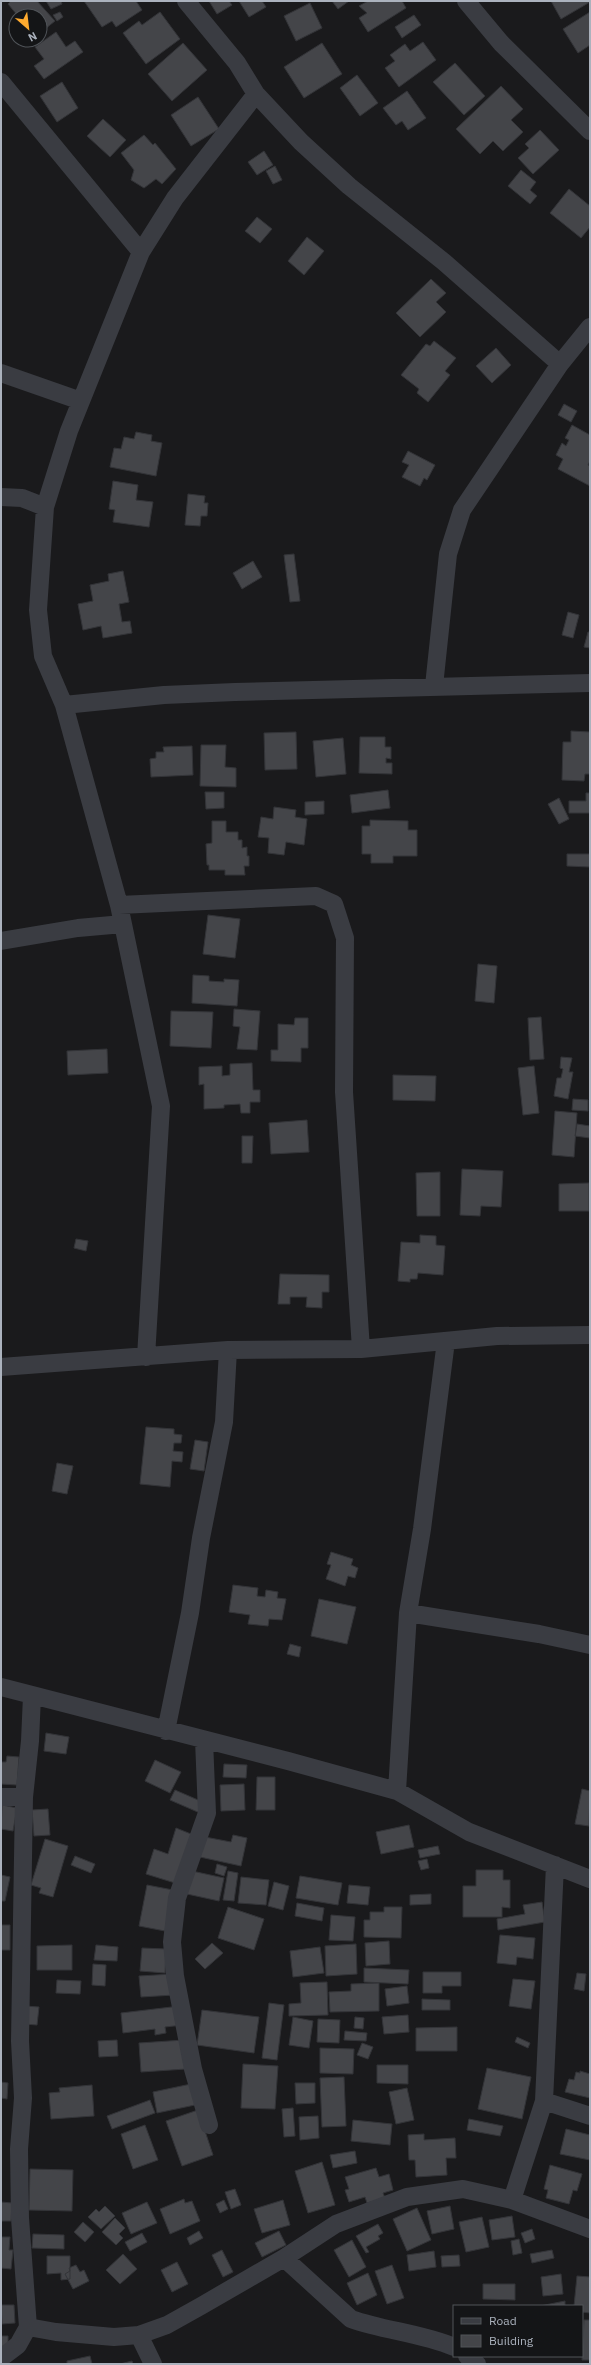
<svg xmlns="http://www.w3.org/2000/svg" width="591" height="2365" viewBox="0 0 591 2365" font-family="'IBM Plex Sans',sans-serif">
<rect width="100%" height="100%" fill="#1a1a1c"/>
<path fill="#444549" stroke="#333438" d="M11,1H37L55,21L40,33V16H18L8,4Z
M46,1H61L62,4L51,9Z
M84,1H136L142,10L116,27L112,21L102,27Z
M209,1H229L232,5L217,14Z
M239,1H262L266,7L249,17Z
M332,1H349L338,9Z
M368,1H402L406,8L368,32L359,18L367,13L359,6Z
M551,1H590V2L561,19Z
M310,3L322,28L296,41L284,16Z
M60,12L63,17L57,21L53,15Z
M160,12L180,39L146,64L123,33L139,21L142,25Z
M590,12V45L578,53L563,29Z
M414,15L421,25L402,38L395,27Z
M56,32L66,47L75,41L83,52L44,79L34,66L44,59L35,47Z
M423,42L436,60L399,87L385,68L395,61L390,55L405,44L410,51Z
M183,43L207,70L172,101L148,74Z
M322,43L342,74L304,98L284,67Z
M455,63L485,96L464,115L433,82Z
M357,75L378,103L360,116L340,88Z
M62,82L78,108L57,122L40,96Z
M501,86L523,109L511,120L523,132L503,151L493,141L480,154L456,129Z
M407,91L426,118L408,130L402,121L396,125L383,108Z
M198,97L219,129L191,146L171,115Z
M103,119L126,140L110,157L87,136Z
M540,130L559,150L533,174L518,158L529,148L525,144Z
M144,135L153,145L155,143L176,169L162,184L156,179L144,188L131,180L134,170L121,153Z
M264,151L273,165L257,175L248,162Z
M275,166L282,180L273,184L266,171Z
M521,170L536,182L530,190L537,196L530,204L508,186Z
M569,189L590,206V227L581,238L550,213Z
M257,217L272,229L260,243L245,231Z
M307,237L324,251L304,275L288,261Z
M431,279L446,293L436,302L446,312L420,337L396,313Z
M434,341L456,358L445,371L450,375L428,402L417,393L419,389L401,375L426,344L430,346Z
M496,348L511,365L492,383L476,366Z
M564,404L577,411L571,422L558,415Z
M572,425L590,435V461L588,465L590,466V486L558,469L563,459L556,455L562,443L566,446L569,440L565,438Z
M136,432L152,435L151,441L162,443L156,476L110,467L114,448L121,449L124,437L134,439Z
M408,451L435,465L427,480L424,478L420,486L402,477L409,465L402,462Z
M113,481L138,485L136,500L153,502L149,527L113,522L115,510L109,509Z
M188,494L205,496L204,503H208L207,516H201L200,526L185,525Z
M294,554L300,601L290,602L284,555Z
M253,561L262,577L242,589L233,573Z
M123,571L129,602L119,604L122,622L130,621L132,633L103,638L101,626L83,630L78,604L93,601L90,585L109,581L108,574Z
M568,612L579,615L573,638L562,635Z
M588,632H590V648L584,647Z
M571,731L590,732V774H585L584,781L562,780L563,742H571Z
M296,732L297,769L265,770L264,733Z
M360,737H385V747H391V759L386,758V763H392V774L359,773Z
M343,738L346,774L316,777L313,741Z
M201,745H226L225,767L236,768V787L200,786Z
M192,746L193,775L151,777L150,759L156,758V752H164L163,747Z
M388,790L390,808L352,813L350,795Z
M205,792H224V808L206,809Z
M586,793H590V813H569V801H586Z
M559,798L569,819L559,824L548,804Z
M324,801V814L305,815V802Z
M274,807L296,810L295,817L307,819L304,845L286,842L284,855L268,853L269,838L258,837L261,817L273,819Z
M370,820L408,821V830H417V856H393V863H371V854H362V826H370Z
M212,821H226V832H238V840H242V848L247,847V856H249V866H244L245,875H225V870H209V865H207L206,844L212,843Z
M567,854H590V867L567,866Z
M208,915L240,919L235,958L203,954Z
M478,964L497,966L494,1003L475,1001Z
M193,975L209,976V981L224,982V979L239,980L237,1006L192,1003Z
M234,1009L260,1011L257,1050L237,1049L240,1027L233,1026Z
M171,1011L213,1012L211,1048L170,1046Z
M541,1017L544,1059L530,1060L528,1018Z
M295,1018H308V1048H301V1062L271,1061V1050H278V1024L294,1025Z
M107,1049L108,1073L68,1075L67,1051Z
M561,1057L572,1058L569,1072H573L568,1099L554,1096L557,1078H561L563,1069L560,1068Z
M252,1063L253,1090H260V1102H250V1113H241L240,1104L224,1105V1108L204,1109V1084L199,1085V1067L222,1066V1076L230,1075V1064Z
M534,1066L539,1113L523,1115L518,1068Z
M393,1075L436,1076L435,1101L393,1100Z
M573,1099L588,1100V1111L572,1110Z
M555,1111L577,1113L574,1157L552,1155Z
M307,1120L309,1152L271,1154L269,1123Z
M577,1124L590,1126V1138L575,1136Z
M242,1136H253L252,1163H242Z
M462,1169L503,1171L501,1207L481,1206L480,1216L460,1215Z
M440,1172V1216H417L416,1173Z
M589,1183V1211H559V1184Z
M420,1235L436,1236V1245L445,1246L443,1275L418,1273L417,1279H410V1282L398,1281L401,1242L420,1243Z
M76,1239L88,1241L86,1251L74,1248Z
M280,1274L329,1275V1292H322V1308L306,1307L307,1297H290V1304H278Z
M146,1427L174,1429V1434L182,1435L181,1443H174L173,1451L183,1452L182,1462L172,1461L170,1487L140,1484Z
M195,1440L208,1442L204,1471L190,1469Z
M57,1463L73,1466L67,1494L52,1491Z
M331,1552L353,1559L351,1565L358,1568L355,1578L348,1576L345,1586L326,1579L331,1565L327,1564Z
M233,1585L258,1588L257,1596L265,1597L266,1590L278,1592L277,1598L286,1599L282,1620L269,1619L268,1626L248,1624L250,1615L229,1612Z
M319,1599L356,1607L347,1644L311,1636Z
M290,1644L301,1647L299,1657L287,1654Z
M46,1733L69,1737L66,1754L44,1751Z
M7,1756L19,1757L17,1785L1,1784V1762H6Z
M155,1760L181,1772L170,1793L145,1781Z
M224,1764L247,1765L246,1778L223,1777Z
M257,1777H275V1810H256Z
M244,1784L245,1810L221,1811L220,1785Z
M582,1789L590,1791L589,1826L575,1824Z
M175,1790L205,1803L200,1813L170,1800Z
M2,1805L17,1808L13,1831L1,1829Z
M48,1809L50,1835L34,1836L32,1810Z
M409,1825L414,1847L381,1854L376,1832Z
M176,1828L191,1834L175,1883L146,1874L154,1849L168,1854Z
M233,1835L247,1838L241,1866L200,1857L205,1837L231,1842Z
M45,1839L68,1846L53,1897L39,1893L41,1888L31,1885Z
M438,1846L440,1854L420,1858L418,1850Z
M75,1856L95,1864L91,1873L71,1865Z
M427,1859L429,1868L421,1870L418,1861Z
M217,1864L227,1867L224,1876L215,1873Z
M476,1870H503V1880H510V1908L502,1907V1917H463V1886H476Z
M192,1871L224,1878L219,1901L187,1894Z
M228,1871L238,1873L234,1901L223,1900Z
M1,1875L10,1877L5,1901H1Z
M300,1876L342,1883L338,1905L296,1898Z
M241,1877L269,1880L266,1905L238,1903Z
M274,1882L289,1886L283,1910L268,1906Z
M147,1885L173,1890L165,1931L139,1926Z
M349,1885L370,1887L368,1905L347,1903Z
M431,1894V1904L410,1905V1895Z
M542,1902L545,1922L498,1930L497,1919L525,1914L523,1905Z
M297,1903L324,1908L322,1921L295,1916Z
M228,1907L264,1919L254,1950L218,1938Z
M384,1907H402L401,1938L364,1937V1920H370V1912H384Z
M331,1915L355,1917L353,1941L329,1940Z
M1,1925H10V1950H1Z
M500,1935L535,1938L533,1959L517,1957L516,1965L497,1963Z
M389,1941L390,1964L366,1966L365,1943Z
M212,1943L223,1953L205,1969L195,1959Z
M356,1944L357,1974L326,1976L325,1946Z
M72,1945V1970H37V1946Z
M96,1945L118,1947L117,1961L94,1960Z
M320,1947L324,1973L293,1977L290,1951Z
M142,1948L166,1949L165,1973L140,1971Z
M93,1964L106,1965L105,1986L92,1985Z
M364,1968L409,1970L408,1984L364,1982Z
M423,1972H461V1986H442V1993H423Z
M577,1973L586,1974L584,1991L574,1989Z
M173,1974L174,1995L141,1997L139,1976Z
M513,1979L535,1981L531,2009L509,2006Z
M57,1980L81,1981L80,1994L56,1993Z
M327,1982L328,2015L289,2016V2004L301,2003L300,1983Z
M379,1983V2011L330,2012L329,1992L351,1991V1984Z
M407,1986L409,2003L387,2006L385,1989Z
M422,1999L450,2000V2010H422Z
M269,2003L284,2005L277,2060L262,2058Z
M25,2006L39,2007L37,2025L24,2024Z
M180,2006L183,2025L165,2027L166,2033L155,2035V2029L123,2033L121,2013Z
M202,2010L259,2017L254,2053L197,2045Z
M408,2015L409,2032L384,2034L382,2017Z
M293,2017L313,2021L309,2048L289,2045Z
M355,2017L364,2018L363,2029L354,2028Z
M318,2019L340,2020L339,2043L317,2042Z
M457,2027V2051H416V2028Z
M345,2031L367,2033L366,2041L344,2040Z
M517,2037L530,2043L528,2048L515,2042Z
M117,2040L118,2056L99,2057L98,2041Z
M184,2040L186,2069L141,2072L139,2043Z
M362,2043L373,2047L368,2059L357,2055Z
M320,2048L354,2049L353,2074L320,2073Z
M243,2064L278,2066L275,2109L241,2108Z
M377,2065H408V2084L377,2083Z
M487,2068L531,2077L522,2119L478,2109Z
M580,2071L590,2074V2098L565,2092L569,2079L574,2080L576,2072L580,2073Z
M344,2077L346,2126L322,2127L320,2078Z
M1,2082L8,2083L7,2099L1,2098Z
M295,2083H315V2103L296,2104Z
M191,2084L195,2105L157,2113L153,2092Z
M92,2085L94,2116L51,2119L49,2093L60,2092L59,2088Z
M407,2088L414,2120L396,2124L389,2092Z
M150,2100L155,2113L112,2129L107,2116Z
M293,2108L295,2136L284,2137L282,2109Z
M198,2110L213,2155L182,2166L166,2121Z
M318,2116L319,2138L300,2140L299,2117Z
M469,2119L503,2126L500,2136L467,2130Z
M353,2120L392,2124L390,2145L351,2141Z
M145,2125L158,2160L133,2169L121,2134Z
M566,2129L590,2135V2160L560,2154Z
M424,2134V2140L455,2138L456,2158H446L447,2175L416,2177L415,2160H409L408,2135Z
M355,2151L357,2163L333,2168L330,2155Z
M322,2162L335,2205L308,2213L295,2171Z
M550,2165L582,2174L577,2191L573,2190L569,2204L546,2198L548,2190L544,2189Z
M376,2168L379,2177L389,2174L393,2190L383,2193L385,2198L367,2203L365,2197L349,2202L345,2190L349,2189L345,2177Z
M30,2169L73,2170L72,2211L29,2210Z
M235,2189L241,2205L231,2209L225,2192Z
M184,2199L185,2203L192,2201L200,2221L170,2234L160,2209Z
M224,2200L228,2209L220,2213L216,2204Z
M283,2200L290,2225L262,2233L254,2209Z
M1,2202L12,2203L11,2221H1Z
M147,2202L157,2223L131,2234L122,2213Z
M105,2206L115,2216L101,2229L88,2217L96,2209L99,2212Z
M450,2206L454,2229L432,2234L427,2211Z
M417,2208L431,2240L407,2251L393,2219Z
M512,2216L515,2237L492,2240L489,2220Z
M482,2217L489,2247L466,2252L459,2222Z
M115,2218L125,2228L119,2234L123,2238L116,2245L102,2232Z
M83,2222L94,2232L85,2242L74,2232Z
M378,2224L383,2233L378,2236L380,2239L366,2247L369,2252L366,2253L356,2236Z
M532,2229L535,2239L525,2243L521,2233Z
M199,2231L203,2238L190,2245L187,2238Z
M279,2231L286,2245L262,2257L255,2243Z
M142,2233L147,2242L130,2251L125,2242Z
M1,2234V2237H10L9,2250H13L11,2269L1,2268Z
M33,2234L64,2235V2249L32,2248Z
M519,2239L522,2253L513,2255L511,2241Z
M352,2240L366,2267L349,2277L334,2250Z
M222,2250L233,2272L223,2277L212,2255Z
M552,2250L554,2258L532,2263L530,2254Z
M434,2251L436,2267L409,2271L407,2255Z
M123,2254L137,2269L120,2284L106,2270Z
M459,2255L460,2266L442,2267L441,2256Z
M47,2256H70V2279L61,2280V2273L47,2274Z
M177,2262L188,2284L172,2292L161,2270Z
M76,2265L80,2272L84,2270L89,2281L73,2289L65,2274L70,2271L69,2268Z
M392,2265L404,2298L387,2304L375,2271Z
M368,2273L377,2295L357,2305L347,2283Z
M561,2274L563,2294L543,2296L541,2277Z
M577,2276L590,2277V2313L582,2312V2306H574Z
M483,2284H515V2300L483,2299Z
M565,2301V2306H540Z
M1,2305H14L15,2323L2,2324Z
M584,2320H590V2360H582Z
M1,2336H8V2350H1Z
M90,2356L92,2364H67V2361Z
M132,2361L133,2364H120Z"/>
<g fill="none" stroke-linecap="round" stroke-linejoin="round">
<path stroke="#3a3c42" stroke-width="18" d="M186,1L237,63L256,94L301,142L349,186L444,262L560,364
M466,1L501,43L590,131
M1,82L141,252
M1,373L81,401
M1,497L22,498L45,507
M434,686L448,554L462,510L560,364L590,327
M64,705L164,695L235,692L590,683
M119,905L316,896L334,904L345,938L344,1092L361,1349
M1,941L78,928L123,924
M146,1357L161,1106L119,905L64,705L43,656L38,610L45,507L69,431L141,252L175,198L256,94
M1,1367L228,1350L361,1349L497,1336L590,1335
M408,1613L422,1529L446,1341
M1,1687L288,1761L397,1791L469,1832L590,1879
M166,1731L190,1613L201,1538L224,1422L228,1350
M204,1740L207,1813L177,1898L172,1942L175,1976L193,2069L209,2125
M397,1791L408,1613L539,1634L590,1645
M1,1797H24
M544,2101L590,2116
M512,2200L544,2101L555,1865
M284,2258L351,2319C385,2331 421,2333 454,2347
M28,2327L56,2332L114,2337L139,2335L167,2325L201,2306L284,2258L336,2224L407,2197L463,2189L512,2200L590,2229
M139,2335L153,2364
M467,2356L477,2364
M1,2358L18,2345L28,2327L20,2218L19,2149L23,2098L20,2041L24,1797L30,1741L32,1696"/>
</g>
<rect width="591" height="2365" fill="none" stroke="#abb2bd" stroke-width="4"/>
<rect x="453" y="2305" width="130" height="52" fill="#141517" stroke="#505459"/>
<rect x="461" y="2318" width="20" height="6" fill="#3a3c42" stroke="#505459"/>
<text x="489" y="2325" font-size="12" fill="#abb2bd">Road</text>
<rect x="461" y="2335" width="20" height="12" fill="#444549" stroke="#505459"/>
<text x="489" y="2345" font-size="12" fill="#abb2bd">Building</text>
<g transform="translate(28 28) rotate(152)"><circle r="19" fill="#141517" stroke="#505459"/>
<path d="M0-3L7 15L0 10L-7 15Z" fill="#ffab2f"/>
<text y="-6" font-size="11" font-weight="bold" text-anchor="middle" fill="#abb2bd">N</text>
</g>
</svg>
